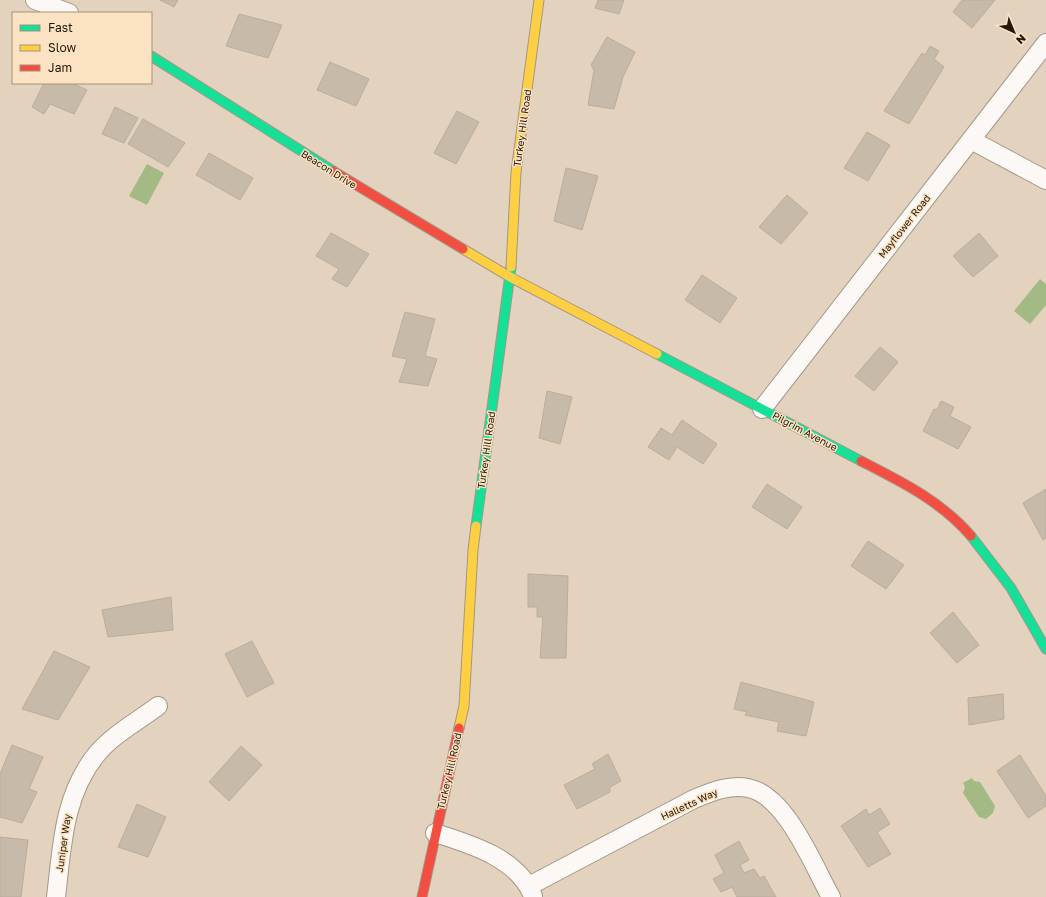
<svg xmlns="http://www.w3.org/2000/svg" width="1046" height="897" viewBox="0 0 1046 897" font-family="'Golos Text',sans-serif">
<rect width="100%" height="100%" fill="#e3d2bd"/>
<path fill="#a4ba84" d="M147,164L164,173L147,205L129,196Z
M1040,279L1046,284V305L1030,324L1014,311Z
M972,778L974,781L980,782L995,806L993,813L986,819L979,817L963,793L965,787L963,783Z"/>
<path fill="#c8baa9" stroke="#baad9c" d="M160,0H178L174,7Z
M598,0H624L619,14L595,8Z
M962,0H995L972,28L953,12Z
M239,14L282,25L268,58L226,46Z
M607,37L635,52L623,77L614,109L588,105L594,70L591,65Z
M930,46L939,51L934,59L944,67L909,124L884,111L922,53L925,55Z
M330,62L369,79L356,106L317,90Z
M44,83H72L87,90L74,114L50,104L44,114L32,107Z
M115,107L138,118L124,143L102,134Z
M457,111L479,122L456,164L434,153Z
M143,119L185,143L168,167L128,144Z
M867,132L890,145L868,181L844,168Z
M209,153L253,178L240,200L196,175Z
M566,168L598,176L582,230L554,221Z
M787,195L808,213L781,244L759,227Z
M331,233L369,254L347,287L332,279L339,269L316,256Z
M979,233L998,256L973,277L953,256Z
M702,275L737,298L720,323L685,300Z
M405,312L435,319L425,356L437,359L428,386L399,382L407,359L392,356Z
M880,347L898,362L874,391L855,376Z
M547,391L572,397L560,444L539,438Z
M941,401L954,407L950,416L971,427L958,449L923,431L934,409L937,410Z
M682,420L717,444L703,464L677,447L669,460L648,447L661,428L672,435Z
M767,484L802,507L787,529L752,507Z
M1046,489V538L1043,540L1023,503Z
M868,541L904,565L886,589L851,566Z
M528,574L568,576L566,658H540L543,617H537V607H528Z
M171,597L173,630L108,637L102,610Z
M953,612L979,645L957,663L930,633Z
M252,641L274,683L247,697L225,654Z
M54,651L90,667L58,720L22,709Z
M741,682L814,702L806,736L777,731L779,722L745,715L747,712L734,709Z
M1003,694L1004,719L969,725L968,698Z
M12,745L43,757L29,789L37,792L22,823L0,817V774Z
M241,746L262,765L229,801L209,782Z
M608,754L621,781L610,787V792L577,809L564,785L595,769L592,764Z
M1020,755L1046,796V806L1028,818L997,771Z
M137,804L166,817L148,857L118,847Z
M880,808L890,824L877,832L891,854L868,867L841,826L866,809L869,815Z
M0,837L28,840L21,897H0Z
M739,841L749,860L740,865L744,873L754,869L760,878L764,876L776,897H737L732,887L721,892L713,879L724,873L715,855Z"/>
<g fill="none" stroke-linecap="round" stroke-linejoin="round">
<g stroke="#a49787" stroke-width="20">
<path id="street" d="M35,0L69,13
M971,140L1046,180
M762,409L1046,43
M435,833C470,844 518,858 533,896
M529,886L694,799C711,792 730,784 748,788C786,795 813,865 831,897
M56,897C62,848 63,796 96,755C112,735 138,721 158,706"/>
</g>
<g stroke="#a49787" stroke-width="11">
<path id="fast" d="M151,56L333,171
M657,354L861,461
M476,526L511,267
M971,536L1011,588L1046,649"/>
</g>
<g stroke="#a49787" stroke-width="11">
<path id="slow" d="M463,249L510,277L657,354
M511,267L516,172L539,0
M459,728L464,706L473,550L476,526"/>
</g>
<g stroke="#a49787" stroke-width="11">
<path id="jam" d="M333,171L463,249
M861,461C902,482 941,501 971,536
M422,897L459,728"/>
</g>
<use href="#street" stroke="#fbf8f5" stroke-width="18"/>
<use href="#fast" stroke="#16e098" stroke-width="9"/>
<use href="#slow" stroke="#ffcf43" stroke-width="9"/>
<use href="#jam" stroke="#f24e42" stroke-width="9"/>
</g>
<g text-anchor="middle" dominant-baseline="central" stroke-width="3" stroke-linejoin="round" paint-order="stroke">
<g font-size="10" fill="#231809" stroke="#fbe2c3">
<text transform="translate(522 128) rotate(-82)">Turkey Hill Road</text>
<text transform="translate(329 169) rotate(32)">Beacon Drive</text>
<text transform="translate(904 226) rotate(-52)">Mayflower Road</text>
<text transform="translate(805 431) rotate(28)">Pilgrim Avenue</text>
<text transform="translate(486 450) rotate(-82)">Turkey Hill Road</text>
<text transform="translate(449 771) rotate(-77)">Turkey Hill Road</text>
<text transform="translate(689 804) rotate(-25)">Halletts Way</text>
<text transform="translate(63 843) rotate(-82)">Juniper Way</text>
</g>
</g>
<rect x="12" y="12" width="140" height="72" fill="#fbe2c3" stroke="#a59179"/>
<rect x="20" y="25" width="20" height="6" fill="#16e098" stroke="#a59179"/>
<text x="48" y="32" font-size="12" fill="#231809">Fast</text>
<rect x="20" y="45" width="20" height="6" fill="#ffcf43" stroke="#a59179"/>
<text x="48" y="52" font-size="12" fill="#231809">Slow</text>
<rect x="20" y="65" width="20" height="6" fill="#f24e42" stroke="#a59179"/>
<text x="48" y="72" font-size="12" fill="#231809">Jam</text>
<g transform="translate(1014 32) rotate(136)" stroke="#fbe2c3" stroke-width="3" paint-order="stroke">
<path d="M0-3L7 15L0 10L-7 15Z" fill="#231809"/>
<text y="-6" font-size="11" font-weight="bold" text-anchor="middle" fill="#231809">N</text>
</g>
</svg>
